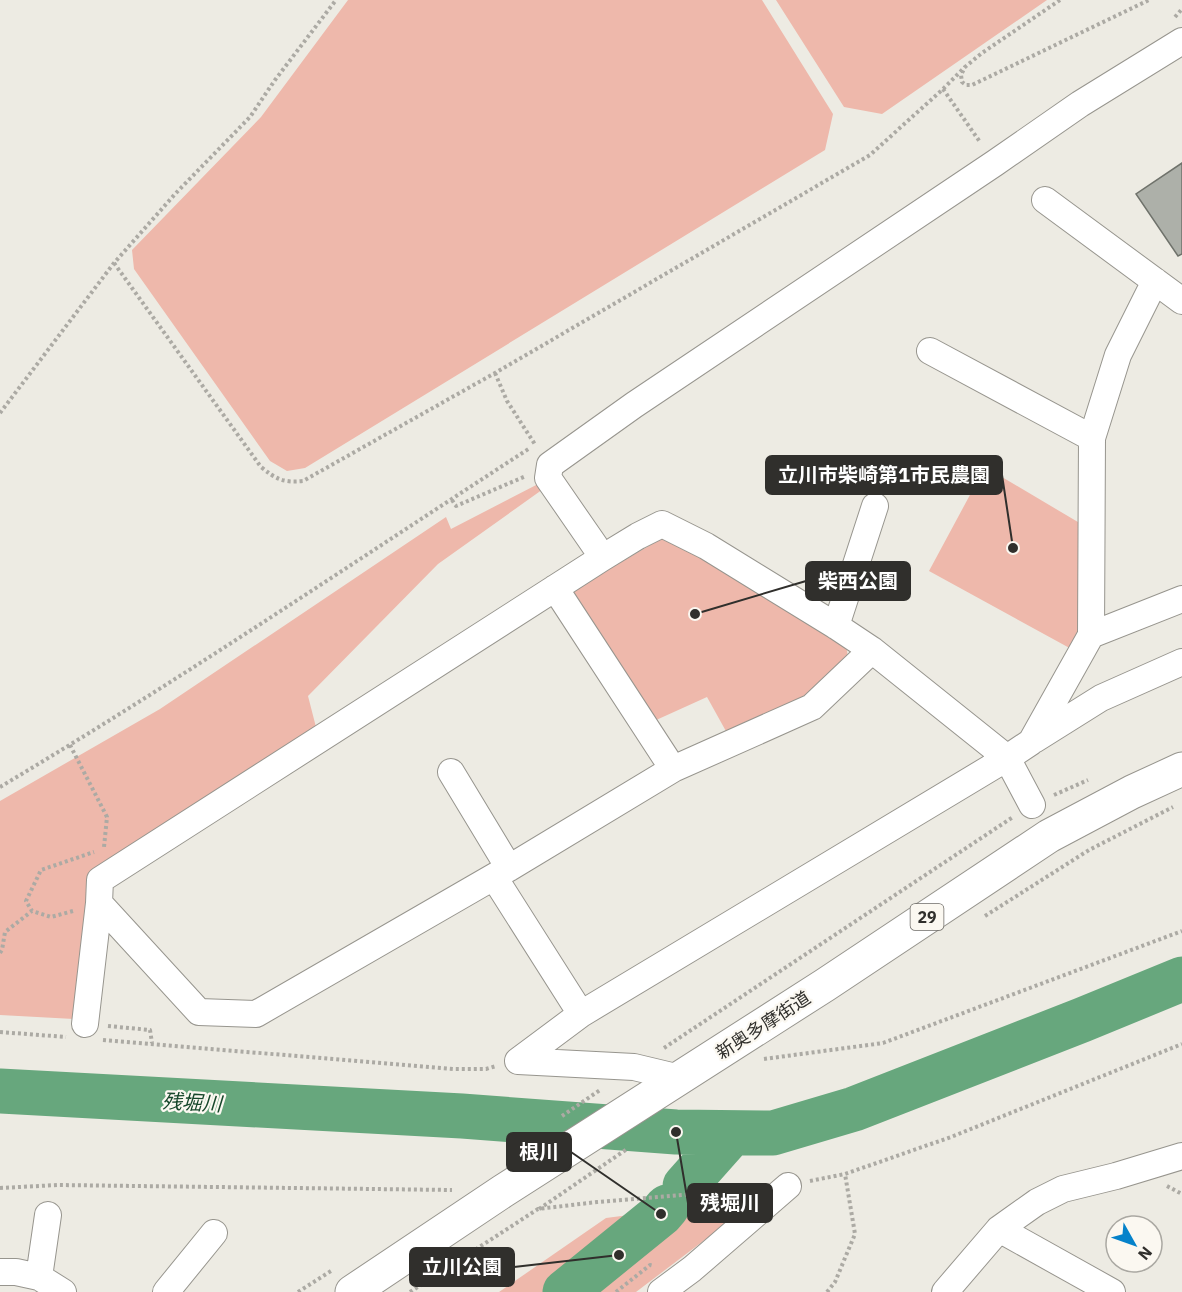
<svg xmlns="http://www.w3.org/2000/svg" width="1182" height="1292" viewBox="0 0 1182 1292" font-family="'IBM Plex Sans','Noto Sans JP',sans-serif">
<rect width="100%" height="100%" fill="#edebe3"/>
<path fill="#eeb8ab" d="M348,0H762L833,114L825,150L305,468L287,471L270,461L134,269L132,250L261,117Z
M776,0H1047L882,114L844,107Z
M985,467L1083,525V632L1075,651L929,571Z
M542,482L546,487L438,564L308,696L317,731L94,876L74,1019L0,1015V801L160,709L446,517L451,529Z
M664,537L845,637L848,658L806,701L727,733L707,697L654,721L570,592Z
M760,1198L636,1292H499L606,1218Z"/>
<g fill="none" stroke-linecap="round" stroke-linejoin="round">
<path stroke="#67a77d" stroke-width="45" d="M0,1091L462,1116L676,1132L773,1133L854,1109L1082,1020L1182,979
M685,1186L732,1133
M565,1292L661,1214L667,1207"/>
</g>
<path fill="#adb0a9" stroke="#6f726b" stroke-width="1.5" d="M1182,163V254L1178,256L1136,194Z"/>
<g fill="none" stroke-linecap="round" stroke-linejoin="round">
<g stroke="#97958e" stroke-width="28">
<path id="minor" d="M1045,200L1182,301
M930,351L1092,438
M602,558L595,546L548,478L550,465L634,405L995,163L1080,104L1182,41
M555,588L673,769
M836,626L875,506
M1091,635L1182,599
M1034,740L1101,698L1182,662
M451,772L509,868
M494,877L581,1014
M99,903L100,880L602,558L638,536L662,524L706,546L836,626L872,650L1007,758L1032,805
M85,1024L99,903L199,1012L256,1014L509,868L673,769L812,707L872,650
M518,1061L581,1014L1007,758L1031,742L1091,635L1092,438L1118,355L1155,281
M518,1061L634,1067L680,1078
M999,1229L1112,1292
M0,1272H16L39,1277L63,1292
M39,1277L48,1215
M166,1292L214,1233
M661,1292L692,1269L788,1186
M945,1292L999,1229L1037,1202L1063,1189L1116,1176L1182,1156"/>
</g>
<g stroke="#97958e" stroke-width="35">
<path id="major" d="M352,1292L503,1191L825,985L1049,836L1132,792L1182,769"/>
</g>
<path stroke="#acaaa4" stroke-width="4" stroke-dasharray="3 3" stroke-linecap="butt" d="M1060,0L982,53L965,67L961,75L962,82L966,85H972L1149,0
M1175,17L1182,9
M943,89L980,142
M114,263L261,467C276,479 283,483 303,481L495,373L870,155L943,89L965,67
M495,373L507,401L536,446
M0,413L114,263L176,193L250,117L275,80L336,0
M452,500L456,506L526,476
M70,745L107,817L104,847
M0,787C180,680 354,562 530,448
M1054,795L1088,780
M73,911L51,917L32,911L26,901L41,870L94,852
M985,916L1089,850L1173,807
M0,953L2,950L5,932L32,911
M108,1026L150,1030L152,1043
M0,1032L66,1037
M103,1040L453,1069H486L496,1066
M664,1048L1013,817
M764,1059L883,1043L1182,931
M562,1116L600,1090
M810,1181L845,1174L951,1137L1182,1044
M1167,1186L1182,1194
M0,1188L58,1185L452,1190
M539,1209L627,1149
M298,1292L331,1271
M410,1292L538,1209L597,1202L744,1190
M616,1292L650,1265L654,1266
M827,1292L835,1282L855,1234L845,1174"/>
<use href="#minor" stroke="#fff" stroke-width="26"/>
<use href="#major" stroke="#fff" stroke-width="33"/>
</g>
<g text-anchor="middle" dominant-baseline="central" stroke-width="4.5" stroke-linejoin="round" paint-order="stroke">
<rect fill="#fbf8f1" stroke="#6d6b67" stroke-width="1.5" x="910.5" y="904" width="33" height="26" rx="4.5"/>
<g font-size="16" font-weight="bold" fill="#302f2c">
<text x="927" y="917">29</text>
</g>
<g font-size="18" fill="#302f2c" stroke="#fbf8f1">
<text transform="translate(763 1025) rotate(-33)">新奥多摩街道</text>
</g>
<g font-size="20" font-style="italic" fill="#17472b" stroke="#fbf8f1">
<text transform="translate(192 1102) rotate(3)">残堀川</text>
</g>
</g>
<path fill="none" stroke="#302f2c" stroke-width="2" d="M1013 548L1002 475M695 614L806 581M661 1214L571 1152M676 1132L688 1203M619 1255L514 1267"/>
<g fill="#302f2c" stroke="#fbf8f1" stroke-width="2">
<circle cx="1013" cy="548" r="6"/>
<circle cx="695" cy="614" r="6"/>
<circle cx="661" cy="1214" r="6"/>
<circle cx="676" cy="1132" r="6"/>
<circle cx="619" cy="1255" r="6"/>
</g>
<g fill="#302f2c" stroke="#302f2c" stroke-width="2">
<rect x="766" y="456" width="236" height="38" rx="6"/>
<rect x="806" y="562" width="104" height="38" rx="6"/>
<rect x="507" y="1133" width="64" height="38" rx="6"/>
<rect x="688" y="1184" width="84" height="38" rx="6"/>
<rect x="410" y="1248" width="104" height="38" rx="6"/>
</g>
<g font-size="20" text-anchor="middle" font-weight="bold" fill="#fff">
<text x="884" y="482">立川市柴崎第1市民農園</text>
<text x="858" y="588">柴西公園</text>
<text x="539" y="1159">根川</text>
<text x="730" y="1210">残堀川</text>
<text x="462" y="1274">立川公園</text>
</g>
<g transform="translate(1134 1244) rotate(130)"><circle r="28" fill="#fbf8f1" stroke="#aaa8a2" stroke-width="1.5"/>
<path d="M0-4.5L10 22L0 15L-10 22Z" fill="#0582ca"/>
<text y="-9" font-size="16" font-weight="bold" text-anchor="middle" fill="#302f2c">N</text>
</g>
</svg>
